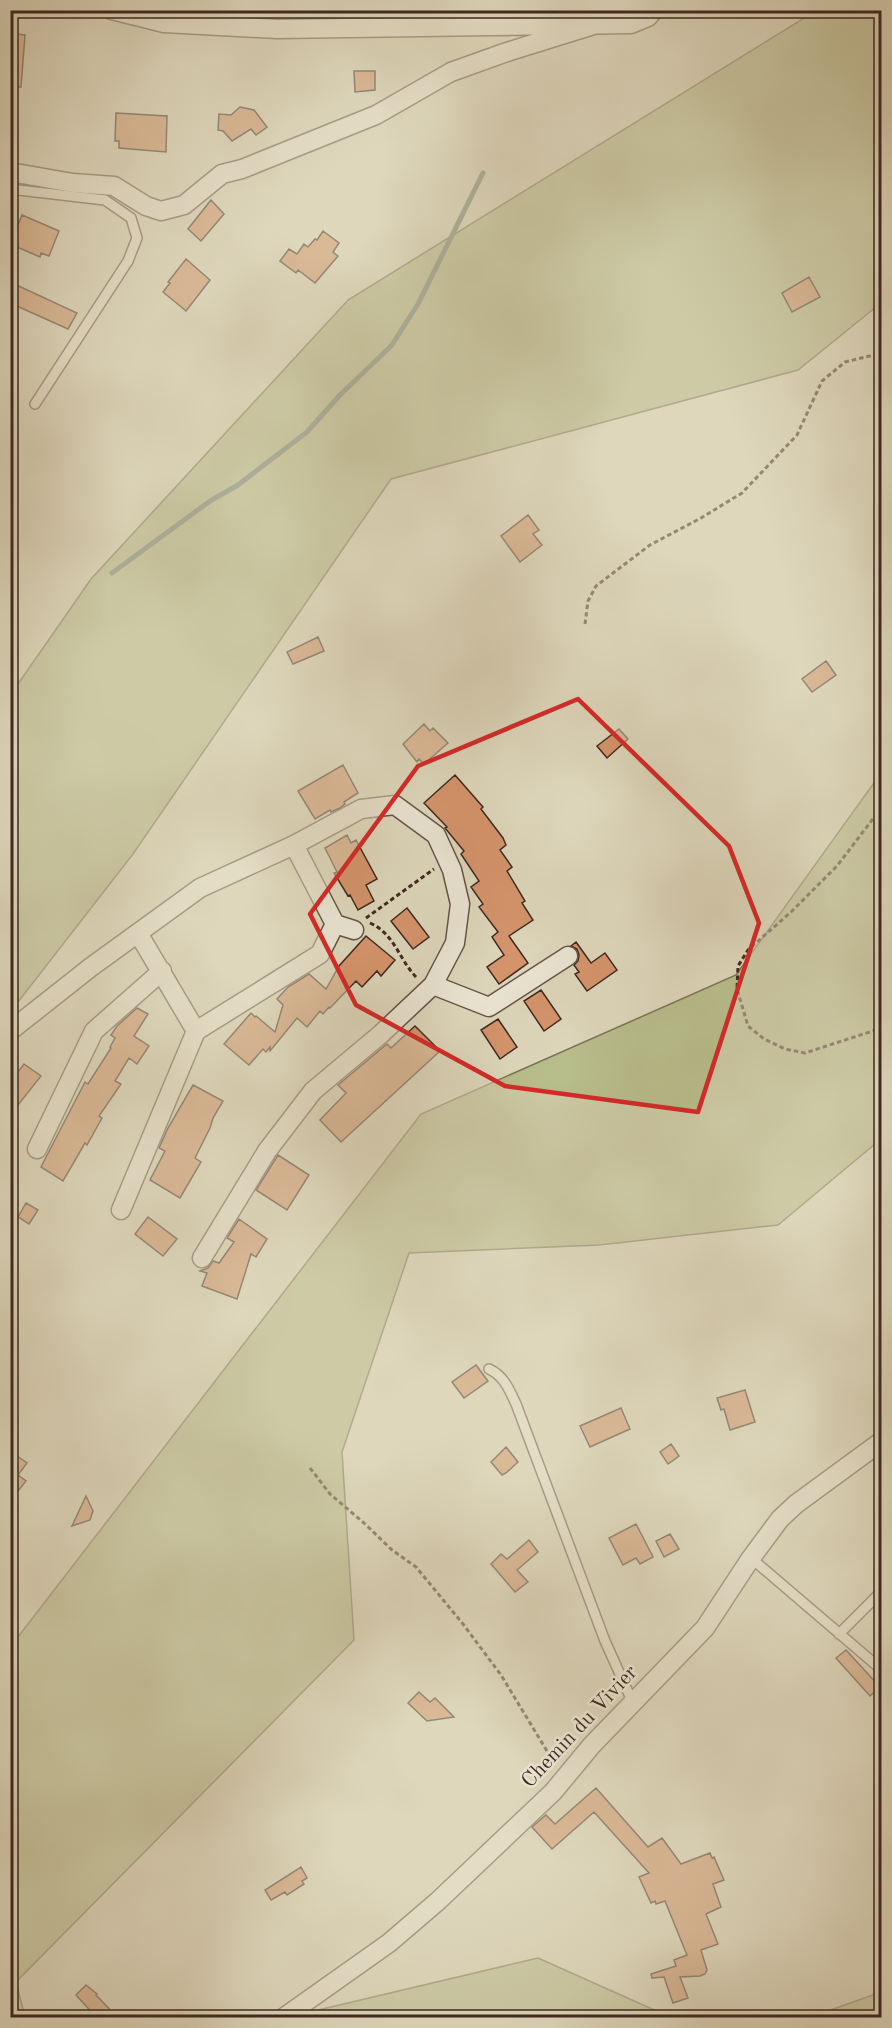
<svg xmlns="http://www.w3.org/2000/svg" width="892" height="2028" viewBox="0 0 892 2028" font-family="'Old Standard TT',serif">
<rect width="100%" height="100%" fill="#ded7bc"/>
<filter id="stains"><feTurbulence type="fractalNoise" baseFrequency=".00333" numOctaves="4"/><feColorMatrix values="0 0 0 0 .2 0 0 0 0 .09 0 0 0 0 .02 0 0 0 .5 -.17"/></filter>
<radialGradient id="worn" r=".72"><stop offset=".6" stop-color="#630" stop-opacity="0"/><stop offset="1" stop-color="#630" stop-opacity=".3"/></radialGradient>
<path fill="#b8bd8c" stroke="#7b7356" stroke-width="1.5" d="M823,10L881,11V303L798,370L391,479L133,854L11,1011V694L91,579L348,300L814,12Z
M881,773V1144H875L778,1225L599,1245L409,1253L342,1452L354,1640L16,1982L25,2017H11V1646L421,1114L736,975Z
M538,1958L670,2017H304L314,2011Z
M881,1992V2017H811Z"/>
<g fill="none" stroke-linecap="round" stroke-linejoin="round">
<path stroke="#718077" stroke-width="5" d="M112,573L210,501L238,485L307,432L340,395L392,345L418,304L483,173"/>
</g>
<path fill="#d5946c" stroke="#3e2920" stroke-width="1.5" d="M10,33L25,35L21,87H10Z
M354,71H375V90L355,92Z
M240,107L254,110L267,127L256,135L251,129L232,141L223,131L218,130L219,114L231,115Z
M116,113L167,116L166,152L119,148V141H115Z
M211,200L224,214L201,241L188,229Z
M22,215L59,231L49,256L41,253L40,257L10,244Z
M323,231L339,243L333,252L338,256L315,283L298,270L296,273L280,261L289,249L297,254L304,244L308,247L315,239L317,240Z
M186,259L210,280L186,311L163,292L170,283L168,282Z
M809,277L820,297L792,312L782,293Z
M10,282L77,313L68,329L10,303Z
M528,515L539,530L533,534L542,545L520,562L501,536Z
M318,637L324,651L293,664L287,652Z
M826,661L836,675L812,692L802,679Z
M424,724L430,731L433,728L448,743L424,764L419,759L417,762L403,744Z
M619,729L628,739L607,758L597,746Z
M343,765L358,793L344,802L345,804L340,808L331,812L330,810L315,819L298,791Z
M455,775L483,807L481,809L503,838L506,845L500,850L512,867L507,871L525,901L522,903L533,920L509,936L528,963L499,984L487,967L504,955L492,937L498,932L479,907L483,904L471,887L479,881L461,854L464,851L445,828L447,827L424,803Z
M347,835L351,843L356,840L377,879L366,885L374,901L358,910L350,895L348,896L334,873L337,872L325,848Z
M407,908L429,937L413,949L391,921Z
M366,936L395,960L381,976L377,971L362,987L356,981L330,1008L329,1007L323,1014L320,1011L307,1027L297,1018L270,1051V1047L266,1052L263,1049L249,1065L224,1044L251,1013L255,1017L256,1016L275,1032L283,1005L277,999L288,987L309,974L326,989L339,966Z
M576,942L591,963L605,953L617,970L587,991L575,974L579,972L574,965L578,961L579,955L577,949L571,946Z
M541,990L561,1019L544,1031L524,1001Z
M137,1008L148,1014L134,1036L149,1046L137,1064L129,1058L115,1081L121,1084L99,1116L102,1118L87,1145L85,1143L63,1181L41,1167L85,1082L88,1084L111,1048L110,1047L115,1038L111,1035L117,1026Z
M498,1019L517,1047L500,1059L481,1030Z
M415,1026L440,1051L341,1142L320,1120L346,1093L338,1085L387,1044L391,1048Z
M24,1064L41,1076L10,1115V1083Z
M193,1085L223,1101L213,1118L210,1128L195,1158L201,1162L180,1198L150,1180L165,1151L159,1148L168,1128Z
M278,1155L309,1175L287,1210L256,1190Z
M26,1203L38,1210L29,1224L18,1217Z
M148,1217L177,1239L163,1256L135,1234Z
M239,1219L267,1239L256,1257L251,1254L237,1299L202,1286L207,1273L200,1271L208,1268L213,1261L219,1263L234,1242L227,1238Z
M476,1365L488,1381L464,1398L452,1382Z
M745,1390L755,1422L730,1430L724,1409L721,1410L717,1398Z
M621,1408L630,1429L590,1447L580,1426Z
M671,1444L679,1456L668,1464L660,1452Z
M506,1447L518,1462L506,1473L502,1475L491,1462Z
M10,1451L27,1463L18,1475L26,1481L10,1501Z
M86,1496L93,1511L90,1520L72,1526Z
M636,1524L653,1557L640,1564L636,1558L623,1565L609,1538Z
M670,1534L679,1549L664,1557L656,1541Z
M529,1540L538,1552L517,1570L528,1582L515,1592L491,1564L501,1554L507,1559Z
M846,1650L880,1687L870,1696L836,1658Z
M419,1692L430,1702L435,1698L454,1717L427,1721L408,1703Z
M596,1788L648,1847L662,1838L681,1864L710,1853L712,1858L714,1857L724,1880L713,1884L721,1907L706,1914L718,1944L701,1950L707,1970L705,1974L700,1976L680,1977L688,1998L673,2003L664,1977L652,1978L651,1974L676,1966L674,1960L687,1955L665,1901L656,1904L655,1901L651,1903L639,1877L649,1873L594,1812L552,1849L532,1827L546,1815L555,1824Z
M301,1867L307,1878L302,1881L304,1884L287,1895L285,1892L271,1900L265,1890Z
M86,1985L97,1994L96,1995L118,2018H97L76,1995Z"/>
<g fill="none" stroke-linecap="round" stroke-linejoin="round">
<g stroke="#665447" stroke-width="12">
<path id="service" d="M10,189L105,200L131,218L137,238L128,261L35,404
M489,1369C504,1376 509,1389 516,1404L605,1641L633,1703
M751,1558L882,1670
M839,1634L882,1591"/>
</g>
<g stroke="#665447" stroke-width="21">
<path id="minor" d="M112,10L164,23L277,29L631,24L648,17L654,10
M10,172L73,183L114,186L146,206L161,211L184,205L222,174L242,169L376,115L451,72L507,52L597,24
M335,924L354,930
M138,933L196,1031L320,954L335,924L294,845
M433,985L489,1007L568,956
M10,1031L91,967L200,888L294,845L361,809L395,805L436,835L452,870L460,904L455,943L433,985L381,1034L313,1091L267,1151L202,1258
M37,1149L94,1031L162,971
M121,1210L196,1031
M283,2018L389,1943L438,1901L553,1792L592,1745L705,1628L751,1558L780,1519L796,1504L882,1441"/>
</g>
<path stroke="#3e2920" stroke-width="3" stroke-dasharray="4.5 3" stroke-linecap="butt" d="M585,624L588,601L596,586L650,545L701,518L742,493L797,435L822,381L845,362L882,353
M882,807L837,866L792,911L748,950L738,966L737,989L748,1026L764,1039L785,1049L805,1053L882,1028
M366,918L434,869
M370,923C395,934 399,960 417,978
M310,1468L330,1494L364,1523L392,1550L416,1567L463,1624L501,1675L550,1756"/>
<use href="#service" stroke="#eae5d3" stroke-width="9"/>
<use href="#minor" stroke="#eae5d3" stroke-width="18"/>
</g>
<path d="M0 0H892V2028H0ZM578,699L729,846L759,923L698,1112L505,1086L356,1005L310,914L418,766Z" fill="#ded7bc" fill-opacity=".55" fill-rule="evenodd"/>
<path fill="none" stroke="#d62828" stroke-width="4.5" stroke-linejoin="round" d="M578,699L729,846L759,923L698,1112L505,1086L356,1005L310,914L418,766Z"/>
<g text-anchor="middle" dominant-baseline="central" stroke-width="5" stroke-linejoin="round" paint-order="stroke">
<g font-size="21" fill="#3e2920" stroke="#eae5d3">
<text transform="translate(580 1727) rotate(-47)">Chemin du Vivier</text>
</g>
</g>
<rect width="892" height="2028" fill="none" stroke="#ded7bc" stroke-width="36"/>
<rect x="12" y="12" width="868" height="2004" fill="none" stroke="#3e2920" stroke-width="3"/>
<rect x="18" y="18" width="856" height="1992" fill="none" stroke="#3e2920" stroke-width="1.5"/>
<rect width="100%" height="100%" filter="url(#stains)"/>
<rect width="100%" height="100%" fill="url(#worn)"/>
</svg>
